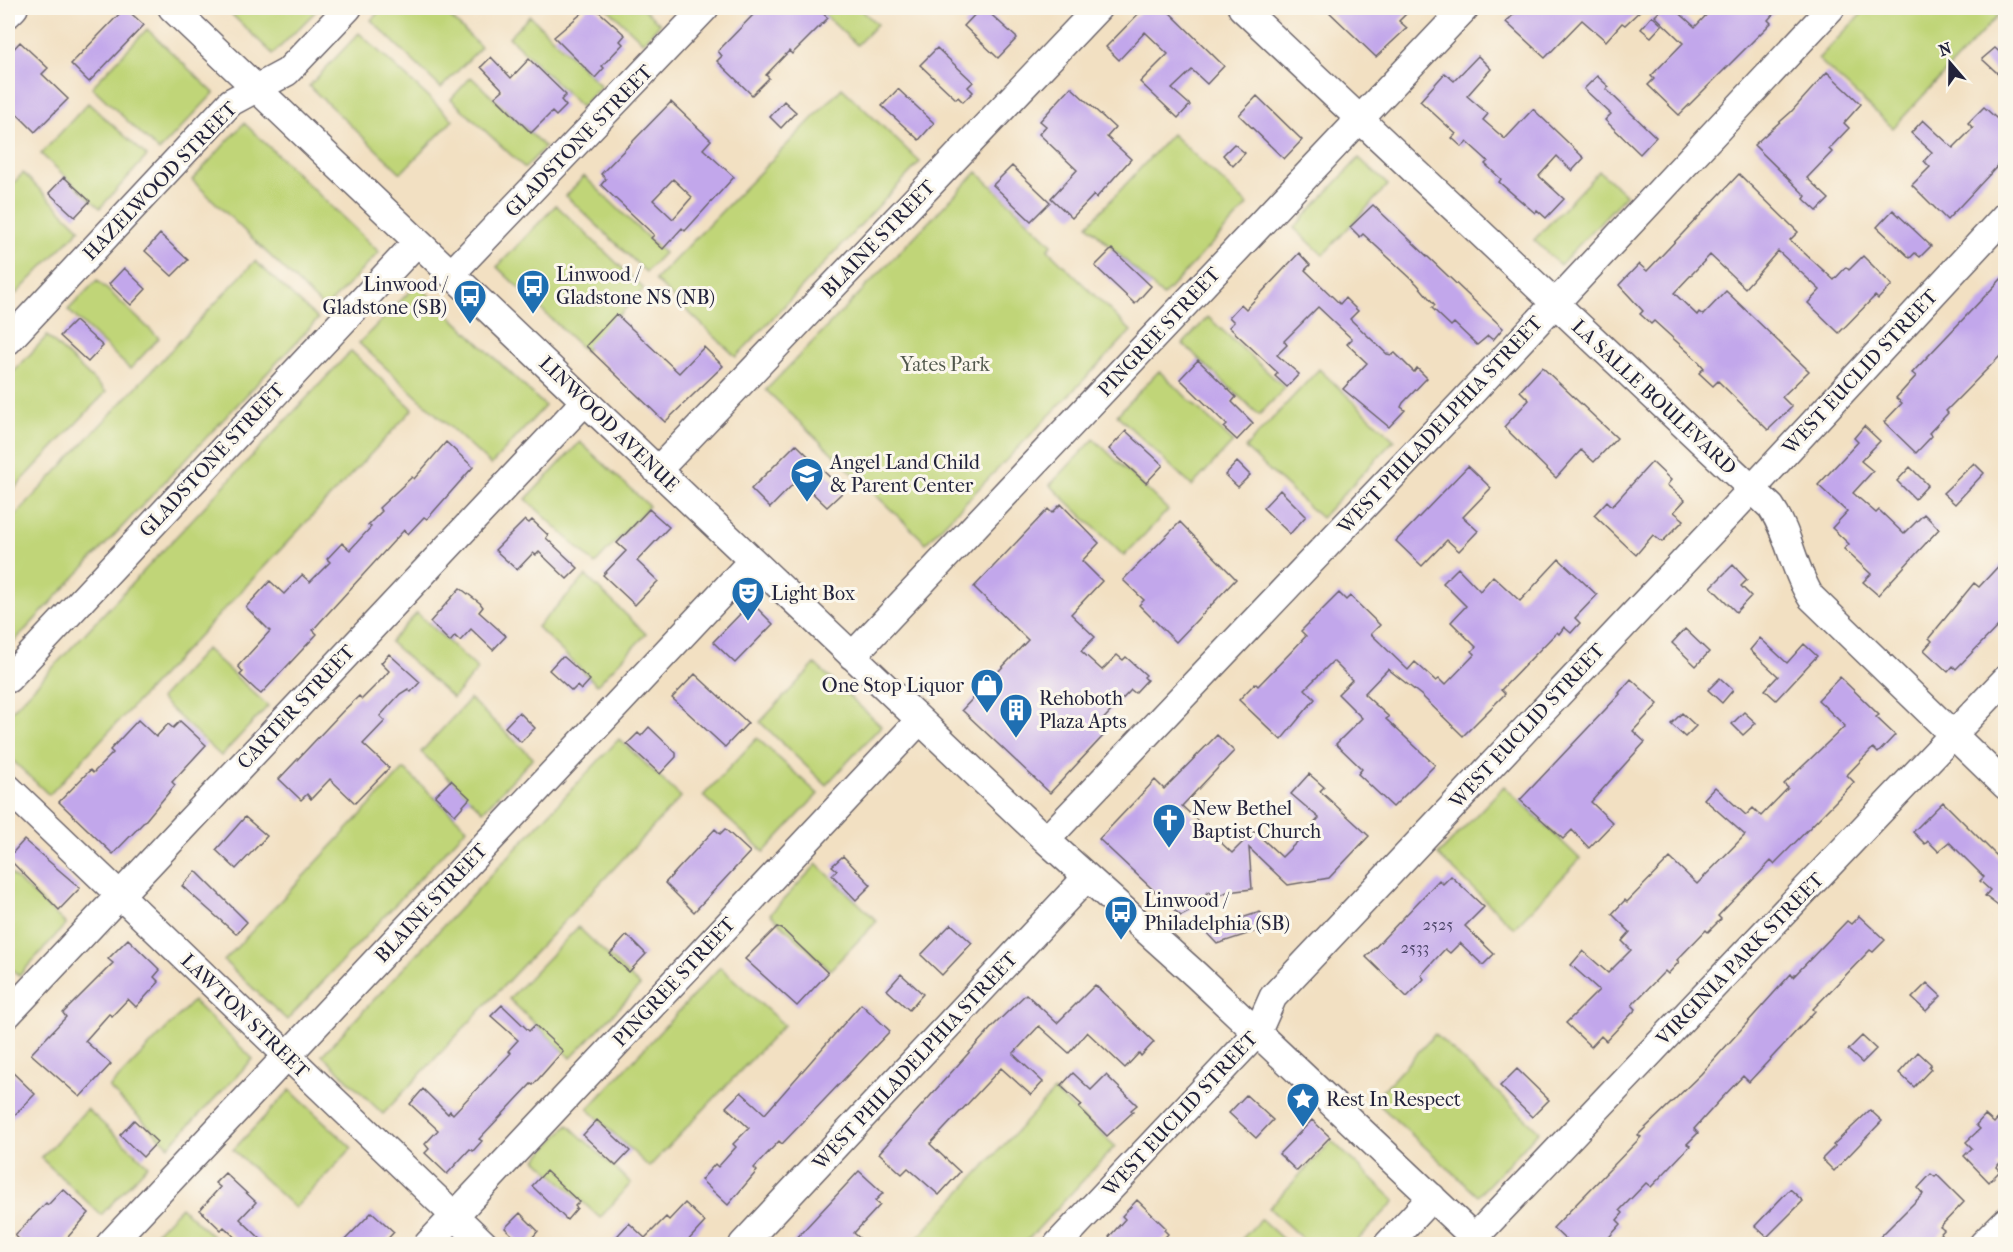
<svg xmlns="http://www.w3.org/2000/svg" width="2013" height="1252" viewBox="0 0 2013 1252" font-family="'IM FELL French Canon',serif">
<rect width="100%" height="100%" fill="#fbf7ec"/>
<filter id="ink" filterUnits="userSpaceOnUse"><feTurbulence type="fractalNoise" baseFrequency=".0167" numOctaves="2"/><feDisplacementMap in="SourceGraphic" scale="12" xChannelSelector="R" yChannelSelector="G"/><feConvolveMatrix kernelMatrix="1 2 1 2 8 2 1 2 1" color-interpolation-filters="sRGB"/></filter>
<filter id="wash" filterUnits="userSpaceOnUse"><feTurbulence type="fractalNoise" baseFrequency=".008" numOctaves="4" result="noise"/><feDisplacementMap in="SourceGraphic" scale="24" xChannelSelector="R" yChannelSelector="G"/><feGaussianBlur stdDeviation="1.35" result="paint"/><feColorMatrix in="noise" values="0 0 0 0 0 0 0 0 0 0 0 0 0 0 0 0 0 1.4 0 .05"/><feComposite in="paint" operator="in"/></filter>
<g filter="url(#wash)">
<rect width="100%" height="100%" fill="#f2e0c2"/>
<path fill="#c0d578" stroke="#717c5a" stroke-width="1.5" d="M225,8H319L273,54Z
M383,8H441L481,47L441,88L371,20Z
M607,8H642L660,24L643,42Z
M817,8H859L877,24L857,45Z
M1867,8H2005L1893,128L1818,59Z
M530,16L601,86L581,107L509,37Z
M147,29L214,93L159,151L92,87Z
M359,33L453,120L401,173L309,86Z
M471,77L545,147L525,168L451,99Z
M842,88L920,162L736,357L655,280Z
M88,103L147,156L100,208L41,154Z
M244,123L379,252L325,309L192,180Z
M1172,134L1248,205L1163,296L1088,225Z
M1359,158L1388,185L1323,255L1294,228Z
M1599,171L1626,195L1560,265L1534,240Z
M977,172L1052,244L1048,250L1131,331L926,543L766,390Z
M23,173L80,229L16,294L8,285V189Z
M584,176L664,253L646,272L566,196Z
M556,205L644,289L585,351L497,267Z
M255,261L318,319L8,648V523Z
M97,280L159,338L130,369L68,310Z
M417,284L545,406L491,465L359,343Z
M1208,317L1285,388L1259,415L1183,344Z
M47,336L106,392L8,495V378Z
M351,351L413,409L49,795L8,756V715Z
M1319,369L1394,440L1321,518L1245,448Z
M1159,371L1233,442L1192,486L1117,415Z
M1094,439L1168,510L1124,556L1050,485Z
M580,442L649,506L595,564L526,499Z
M586,576L646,634L597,685L537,627Z
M417,613L478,669L453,698L390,642Z
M206,649L268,706L221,756L160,699Z
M815,664L881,726L826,785L760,722Z
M470,699L533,758L483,811L421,752Z
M757,738L818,794L764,852L703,796Z
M619,739L681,797L383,1114L322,1055Z
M404,769L467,828L287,1020L224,961Z
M1504,786L1580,859L1514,928L1438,855Z
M817,864L877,921L830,970L770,914Z
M8,871L66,924L19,976L8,965Z
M578,927L640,986L571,1058L509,999Z
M720,967L784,1025L649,1167L588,1109Z
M193,1001L253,1059L169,1146L109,1088Z
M1435,1034L1539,1131L1478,1196L1374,1100Z
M290,1090L352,1148L295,1208L233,1150Z
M1054,1091L1115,1146L1024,1244H912Z
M87,1109L148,1165L101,1215L41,1158Z
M568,1125L631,1183L600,1218L536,1159Z
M1332,1141L1395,1201L1354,1244H1308L1269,1208Z
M181,1207L221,1244H145Z
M1261,1219L1288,1244H1237Z"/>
<g id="blocks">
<path fill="#c2a7eb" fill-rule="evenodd" d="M125,8L144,25L89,82L71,64Z
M588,8H595L625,35L620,41L623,44L602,66L604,68L595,78L554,37Z
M746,8H817L828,18L792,54L789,51L766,75L769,78L752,95L717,61L722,56L718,51L753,15Z
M981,8H984L1017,38L998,58L964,26Z
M1144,8H1165L1224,66L1207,84L1192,70L1172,89L1190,105L1178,118L1140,82L1168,54L1145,32L1119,60L1106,47Z
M1325,8H1412L1399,21L1407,28L1376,57Z
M1520,8H1643L1625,25L1622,23L1606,41L1582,20L1545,58L1506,22Z
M1663,8H1674L1695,27L1713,8H1779L1768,20L1771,23L1679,115L1648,85L1654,79L1651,76L1683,43L1655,16Z
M1652,16L1662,25L1651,37L1641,29Z
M20,42L48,68L42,74L68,99L35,132L8,105V55Z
M937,48L973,82L968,87L973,92L963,102L958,97L956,99L920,65Z
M1995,48L2006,58V81L1982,59Z
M1478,56L1491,69L1467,96L1488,114L1483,120L1505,139L1533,109L1584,158L1572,171L1557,156L1539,176L1564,199L1546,218L1537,210L1535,213L1499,182L1501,179L1485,164L1488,161L1467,142L1462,147L1452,138L1456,134L1420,101L1445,73L1454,81Z
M491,57L511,78L529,59L566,95L561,100L566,106L556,116L552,112L531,133L495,97L503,90L481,67Z
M1827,72L1861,104L1844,123L1849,128L1829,149L1832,152L1807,178L1829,199L1817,211L1804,199L1806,196L1754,145L1791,112Z
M1597,76L1609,87L1606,89L1656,137L1640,154L1605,120L1611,114L1584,89Z
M1071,87L1115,128L1107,137L1131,159L1096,198L1094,195L1072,218L1051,198L1077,170L1039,134L1046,126L1040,121Z
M898,89L934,123L919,140L882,106Z
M1257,96L1302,140L1284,159L1239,115Z
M784,101L796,112L781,128L770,117Z
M671,102L711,140L703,149L734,177L685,231L682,228L663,249L651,238L654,235L601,185L606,179L601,174ZM673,179L692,197L673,219L653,200Z
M1984,107L2006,127V157L1947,220L1912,185L1930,167L1924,161L1932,152L1911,133L1923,120L1953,148L1973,128L1968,123Z
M1234,144L1245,153L1233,166L1223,155Z
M1012,166L1050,202L1031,221L993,185Z
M1739,174L1798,232L1790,240L1834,280L1846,267L1849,270L1863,256L1892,285L1878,299L1875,296L1839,333L1808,303L1820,290L1778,251L1745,288L1710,255L1674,293L1697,315L1699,312L1703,315L1726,291L1809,371L1782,397L1792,407L1768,430L1718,381L1713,386L1699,373L1704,368L1699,362L1654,321L1651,324L1640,314L1643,311L1619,285L1639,264L1647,271Z
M64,177L90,201L75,217L49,193Z
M1373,205L1503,328L1493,340L1488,336L1477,345L1454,323L1451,326L1432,308L1435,305L1417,284L1363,234L1360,237L1350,227Z
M1893,210L1931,246L1920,257L1915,253L1910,258L1877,227Z
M160,234L188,260L172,276L145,251Z
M1112,249L1151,286L1135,304L1095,266Z
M1299,253L1310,265L1305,270L1340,304L1345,298L1358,311L1350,319L1387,354L1392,355L1395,353L1414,372L1417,368L1427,378L1403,403L1401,407L1405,410L1389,427L1343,389L1367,363L1347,344L1352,339L1318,307L1284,341L1287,345L1277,355L1299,374L1287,387L1275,376L1278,373L1229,327L1234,322L1229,317L1241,304L1246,309Z
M124,268L146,289L131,305L109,284Z
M2006,274V350L1946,411L1948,413L1929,433L1932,436L1916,453L1884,422L1902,403L1896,398L1916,376L1912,373Z
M616,314L679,373L704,347L723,366L665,422L586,346Z
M75,321L103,346L88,362L60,336Z
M1198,360L1236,397L1232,402L1253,423L1237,440L1224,428L1227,425L1180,379Z
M1542,367L1617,438L1594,462L1581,450L1556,478L1504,427L1529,400L1520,391Z
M1864,426L1880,441L1861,461L1873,471L1853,493L1876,513L1879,510L1904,534L1924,514L1939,529L1878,595L1863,582L1871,574L1844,549L1849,544L1832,528L1847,512L1818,485L1858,442L1854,438Z
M1126,431L1163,465L1146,483L1109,449Z
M446,442L473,467L427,519L424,517L408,534L404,530L320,622L313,630L317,634L261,694L256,690L240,675L243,672L238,666L270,631L246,607L270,581L284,594L302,575L310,582L330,562L327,559L342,543L350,550L371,527L368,525L382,511L379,508L412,477L414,479Z
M796,444L844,491L827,507L798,479L770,508L751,489Z
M1237,462L1250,475L1238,487L1225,475Z
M1652,462L1671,480L1667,485L1685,500L1674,512L1684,520L1662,542L1653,535L1636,555L1594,515L1607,501L1612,506Z
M1974,463L1984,473L1955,504L1943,493Z
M1468,466L1491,488L1463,517L1478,531L1459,551L1447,540L1422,566L1396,541Z
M1910,467L1928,485L1915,499L1897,481Z
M1280,490L1306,516L1290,534L1263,508Z
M1061,504L1099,543L1082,561L1102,581L1071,614L1095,637L1081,651L1102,670L1117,655L1123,660L1126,657L1146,675L1144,677L1147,680L1135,693L1131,690L1096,727L1105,734L1050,793L962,710L1028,640L974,587L1048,509L1052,513Z
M649,509L669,527L637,561L658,581L635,605L603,575L626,551L617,543Z
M525,520L529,523L532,520L548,535L546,538L578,568L567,579L539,552L536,555L533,553L517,570L495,550Z
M1180,522L1236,579L1176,642L1139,605L1144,600L1123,580Z
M2006,558V618L1956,669L1953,666L1948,672L1924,650L1932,641L1929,638L1974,583L1979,587Z
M1559,559L1597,595L1575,618L1580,623L1571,633L1564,627L1559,634L1557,632L1501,690L1505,694L1463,736L1421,695L1388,669L1364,694L1389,717L1386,719L1435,765L1393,807L1358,774L1362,769L1336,744L1362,718L1338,694L1352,680L1333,661L1305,689L1315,699L1281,740L1239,700L1255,683L1258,686L1292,651L1306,636L1301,631L1339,593L1346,600L1350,596L1380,625L1371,634L1408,670L1415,662L1436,681L1439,679L1445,685L1475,654L1472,651L1476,647L1451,622L1466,606L1443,583L1458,568L1480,591L1493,576L1520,601Z
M1733,565L1747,580L1741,586L1751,596L1736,612L1711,587Z
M460,588L480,603L483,607L479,612L506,636L493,650L471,629L460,641L455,636L450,642L430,622Z
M757,608L773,624L735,663L713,642L745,609Z
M1685,629L1709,652L1696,666L1672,643Z
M1760,638L1787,663L1804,644L1817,656L1776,700L1765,690L1778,676L1750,650Z
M389,654L420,682L411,692L408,689L400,694L380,716L385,721L363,744L389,768L355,803L330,779L311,799L307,794L301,800L279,779L343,711L359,696L362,699L383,678L389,671L381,663Z
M564,657L590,680L581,690L577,686L572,691L549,670L560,658Z
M695,674L748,723L725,747L672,698Z
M1840,677L1879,715L1876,717L1895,735L1878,753L1873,748L1847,775L1854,782L1836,801L1774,864L1771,861L1718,916L1721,919L1708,932L1706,930L1677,960L1679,962L1668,974L1665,971L1632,1005L1636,1009L1606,1041L1601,1036L1591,1047L1566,1023L1599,990L1571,965L1583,951L1608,973L1631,950L1622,941L1630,932L1612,914L1625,900L1627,902L1670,858L1697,884L1745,835L1704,799L1715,787L1746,815L1753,808L1761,816L1788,788L1784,784L1845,726L1818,700Z
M1720,678L1733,690L1722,703L1708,690Z
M1631,679L1658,704L1633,731L1645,742L1591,802L1613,823L1589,848L1572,830L1563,839L1520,800L1620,694L1619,693Z
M519,712L535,728L521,742L505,727Z
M1744,712L1756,723L1743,735L1732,724Z
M1682,713L1696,726L1685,737L1671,724Z
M138,720L156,737L168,724L173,728L180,721L206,745L172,782L175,785L145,821L113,854L59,802L90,770L93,773L113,753L110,750Z
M649,727L676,753V757L660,774L627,744L638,733L641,736Z
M1217,735L1234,751L1182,806L1232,853L1254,831L1282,857L1298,841L1319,818L1291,794L1309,774L1324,787L1320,791L1369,836L1329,878L1288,885L1249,848L1252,889L1227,892L1215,898L1209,891L1189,912L1181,916L1099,839L1155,780L1164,789Z
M451,780L470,798L455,815L435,796Z
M1943,802L2006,865V912L1985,896L1990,890L1980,881L1984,877L1949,842L1938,851L1928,841L1925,844L1913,832Z
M245,817L267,836L236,869L216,850Z
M715,829L720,834L725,829L750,852L694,912L665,883Z
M24,840L80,888L59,910L8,858Z
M843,856L871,885L856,900L832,875L837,870L832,866Z
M196,871L247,922L236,934L182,886Z
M1451,876L1484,907L1465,926L1494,954L1483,965L1460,943L1450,953L1445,949L1421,975L1424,979L1407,997L1366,957L1439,880L1443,884Z
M1260,912L1272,926L1217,944L1204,930Z
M1859,916L1885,940L1873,952L1870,950L1813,1009L1815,1011L1749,1082L1743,1076L1721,1099L1694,1129L1698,1133L1687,1144L1690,1146L1651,1187L1646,1183L1620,1210L1623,1213L1617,1220L1621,1224L1602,1245H1571L1553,1228L1641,1137L1638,1135L1701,1074L1791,974L1793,977L1847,921L1851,924Z
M951,924L972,943L942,975L921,955Z
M777,927L782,929L828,973L797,1006L745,959Z
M627,935L646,954L629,972L610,954Z
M128,939L160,970L154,977L159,982L136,1007L128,999L112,1016L109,1014L85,1041L111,1064L80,1097L31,1054L66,1017L63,1013L113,963L108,959Z
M901,974L923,994L909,1010L887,990Z
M1927,983L1941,996L1926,1011L1912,998Z
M1095,985L1154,1042L1141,1056L1139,1053L1125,1068L1087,1032L1069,1053L1039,1026L1013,1054L1043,1082L1031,1095L1001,1068L930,1144L960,1172L939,1195L908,1168L902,1174L879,1153L992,1027L1026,994L1057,1023Z
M861,1004L890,1031L782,1144L779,1141L754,1168L757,1171L728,1205L701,1180L715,1164L718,1167L736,1147L733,1144L749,1128L726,1107L741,1092L765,1114Z
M502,1005L529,1031L535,1025L563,1051L533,1085L531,1084L479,1139L482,1141L473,1151L470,1149L447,1174L425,1153L429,1149L425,1144L438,1130L410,1104L423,1089L448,1114L450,1111L453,1114L511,1053L508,1051L518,1040L491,1016Z
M1862,1036L1876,1049L1862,1063L1848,1050Z
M1918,1052L1931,1064L1929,1067L1931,1069L1914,1087L1899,1073Z
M8,1068L35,1094L8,1122Z
M1517,1069L1549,1100L1532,1117L1500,1086Z
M1073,1073L1091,1090L1106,1075L1137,1105L1131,1110L1133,1112L1107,1136L1079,1108L1082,1105L1061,1086Z
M1246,1095L1273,1120L1256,1138L1229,1113Z
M1870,1110L1882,1121L1834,1171L1822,1159L1835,1146L1833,1145Z
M2006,1110V1157L1996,1167L2000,1171L1989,1182L1964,1156L1972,1148L1966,1142L1980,1129L1976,1125L1985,1115L1994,1123Z
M134,1120L157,1142L143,1157L120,1135Z
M597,1120L630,1151L616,1166L583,1135Z
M1312,1120L1330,1137L1297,1171L1279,1154Z
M546,1171L579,1202L575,1206L577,1208L567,1220L532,1186Z
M859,1171L883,1193L875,1201L880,1205L854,1233L867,1245H790Z
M225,1173L256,1202L240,1219L267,1245H243L224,1227L221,1230L200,1210L220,1187L215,1183Z
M1931,1174L1935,1177L1937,1175L1964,1202L1940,1227L1944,1230L1930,1245H1872L1923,1194L1918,1188Z
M63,1189L89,1213L61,1245H24L15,1235L46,1203L48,1205Z
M1790,1189L1803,1201L1767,1237L1755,1226Z
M1137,1200L1166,1228L1164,1230L1168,1234L1158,1245H1117L1109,1237L1125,1219L1122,1216Z
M685,1203L705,1222L684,1245H609L629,1223L645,1238L666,1217L669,1220Z
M372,1212L394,1232L382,1245H340Z
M520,1213L538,1231L526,1245H522L505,1228Z"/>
</g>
</g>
<g filter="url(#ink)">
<use href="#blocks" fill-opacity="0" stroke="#6b646a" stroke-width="1.5"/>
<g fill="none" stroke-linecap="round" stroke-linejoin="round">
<g stroke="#6b646a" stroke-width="30">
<path id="minor" d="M172,8L1046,840L1196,975L1481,1244
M1242,8L1771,507C1790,535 1793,569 1811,597L2006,786
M8,14L14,8
M451,274L705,8
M8,341L231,102L287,72L348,8
M657,471L1098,8
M852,656L1465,8
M8,679L417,242
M8,788L484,1244
M1046,840L1464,401L1831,8
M8,1014L585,401
M1474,1238L2006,679
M110,1244L752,561
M428,1244L920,720
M743,1244L1087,877
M1058,1244L1257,1033L1273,997L1752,489L2006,215
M1388,1244L1432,1197
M1983,1244L2006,1221"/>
</g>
<use href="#minor" stroke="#fff" stroke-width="27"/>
</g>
</g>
<defs>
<g id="bus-pin" transform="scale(1.725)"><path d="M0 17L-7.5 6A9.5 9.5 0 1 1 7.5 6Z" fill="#1f6fb2" stroke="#fbf7ec"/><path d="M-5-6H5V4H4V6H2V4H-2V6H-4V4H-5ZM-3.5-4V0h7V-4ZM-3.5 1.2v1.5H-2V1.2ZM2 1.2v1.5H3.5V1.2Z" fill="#fff"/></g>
<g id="school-pin" transform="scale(1.725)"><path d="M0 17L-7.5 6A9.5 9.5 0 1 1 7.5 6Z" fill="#1f6fb2" stroke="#fbf7ec"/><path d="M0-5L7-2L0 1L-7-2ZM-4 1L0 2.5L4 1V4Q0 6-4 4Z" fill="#fff"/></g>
<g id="theatre-pin" transform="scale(1.725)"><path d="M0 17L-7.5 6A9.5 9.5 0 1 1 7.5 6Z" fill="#1f6fb2" stroke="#fbf7ec"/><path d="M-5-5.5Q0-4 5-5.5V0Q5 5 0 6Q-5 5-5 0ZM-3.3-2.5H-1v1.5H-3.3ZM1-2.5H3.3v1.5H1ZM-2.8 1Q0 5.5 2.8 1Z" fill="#fff"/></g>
<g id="shop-pin" transform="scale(1.725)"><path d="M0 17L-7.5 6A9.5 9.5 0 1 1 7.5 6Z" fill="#1f6fb2" stroke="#fbf7ec"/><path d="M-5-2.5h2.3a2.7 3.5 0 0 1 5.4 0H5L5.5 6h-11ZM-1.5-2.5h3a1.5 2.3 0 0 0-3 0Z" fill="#fff"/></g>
<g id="building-pin" transform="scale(1.725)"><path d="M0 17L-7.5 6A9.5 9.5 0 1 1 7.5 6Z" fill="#1f6fb2" stroke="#fbf7ec"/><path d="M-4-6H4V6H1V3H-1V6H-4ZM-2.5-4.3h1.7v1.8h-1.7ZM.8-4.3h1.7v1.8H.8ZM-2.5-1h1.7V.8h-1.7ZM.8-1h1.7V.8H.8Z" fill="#fff"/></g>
<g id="church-pin" transform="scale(1.725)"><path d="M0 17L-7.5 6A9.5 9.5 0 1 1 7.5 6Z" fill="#1f6fb2" stroke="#fbf7ec"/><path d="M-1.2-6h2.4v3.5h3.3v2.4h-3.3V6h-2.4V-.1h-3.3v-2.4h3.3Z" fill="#fff"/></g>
<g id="sight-pin" transform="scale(1.725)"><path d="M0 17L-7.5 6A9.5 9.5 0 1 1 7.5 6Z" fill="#1f6fb2" stroke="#fbf7ec"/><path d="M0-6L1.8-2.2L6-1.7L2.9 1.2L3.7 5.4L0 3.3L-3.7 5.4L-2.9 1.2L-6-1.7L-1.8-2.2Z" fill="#fff"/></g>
</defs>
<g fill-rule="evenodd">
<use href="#bus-pin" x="533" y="286"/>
<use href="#bus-pin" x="470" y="296"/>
<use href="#school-pin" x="807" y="474"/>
<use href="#theatre-pin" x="748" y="593"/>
<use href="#shop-pin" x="987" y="685"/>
<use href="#building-pin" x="1016" y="710"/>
<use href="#church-pin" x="1169" y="820"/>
<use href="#bus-pin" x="1121" y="912"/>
<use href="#sight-pin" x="1303" y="1099"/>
</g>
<g text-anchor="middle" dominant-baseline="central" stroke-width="6" stroke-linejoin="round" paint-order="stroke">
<g font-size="16" fill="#4a4367">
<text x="1438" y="924">2525</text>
<text x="1415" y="947">2533</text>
</g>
<g font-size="20" fill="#22223b" stroke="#fbf7ec">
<text transform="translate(579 141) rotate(-46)">GLADSTONE STREET</text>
<text transform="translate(160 181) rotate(-46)">HAZELWOOD STREET</text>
<text transform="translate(878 239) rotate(-46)">BLAINE STREET</text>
<text transform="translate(1159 332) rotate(-47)">PINGREE STREET</text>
<text transform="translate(1860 372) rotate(-47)">WEST EUCLID STREET</text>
<text transform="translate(1654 397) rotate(43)">LA SALLE BOULEVARD</text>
<text transform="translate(609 424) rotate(44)">LINWOOD AVENUE</text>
<text transform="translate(1440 425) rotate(-47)">WEST PHILADELPHIA STREET</text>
<text transform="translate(212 460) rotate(-47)">GLADSTONE STREET</text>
<text transform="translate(296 707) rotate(-47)">CARTER STREET</text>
<text transform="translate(1527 726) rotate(-47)">WEST EUCLID STREET</text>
<text transform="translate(431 903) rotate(-47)">BLAINE STREET</text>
<text transform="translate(1740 959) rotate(-46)">VIRGINIA PARK STREET</text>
<text transform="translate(674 982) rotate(-47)">PINGREE STREET</text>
<text transform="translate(245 1016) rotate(44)">LAWTON STREET</text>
<text transform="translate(915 1061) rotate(-47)">WEST PHILADELPHIA STREET</text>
<text transform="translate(1180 1114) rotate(-47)">WEST EUCLID STREET</text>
</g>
<g font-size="20" fill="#22223b" stroke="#fbf7ec" text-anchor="start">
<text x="556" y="274">Linwood /<tspan x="556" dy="23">Gladstone NS (NB)</tspan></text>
<text x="447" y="284" text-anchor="end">Linwood /<tspan x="447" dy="23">Gladstone (SB)</tspan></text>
<text x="830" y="462">Angel Land Child<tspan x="830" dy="23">&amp; Parent Center</tspan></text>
<text x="771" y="593">Light Box</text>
<text x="964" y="685" text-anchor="end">One Stop Liquor</text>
<text x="1039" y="698">Rehoboth<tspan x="1039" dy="23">Plaza Apts</tspan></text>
<text x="1192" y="808">New Bethel<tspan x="1192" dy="23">Baptist Church</tspan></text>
<text x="1144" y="900">Linwood /<tspan x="1144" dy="23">Philadelphia (SB)</tspan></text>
<text x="1326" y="1099">Rest In Respect</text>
</g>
<g font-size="20" fill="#51584d" stroke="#fbf7ec">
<text x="945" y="364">Yates Park</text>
</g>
</g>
<rect width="2013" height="1252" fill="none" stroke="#fbf7ec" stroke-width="30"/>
<g transform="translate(1950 63) rotate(340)" stroke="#fbf7ec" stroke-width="4.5" paint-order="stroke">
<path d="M0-4.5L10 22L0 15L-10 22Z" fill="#22223b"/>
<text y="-9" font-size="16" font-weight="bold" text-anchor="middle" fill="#22223b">N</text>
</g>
</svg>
